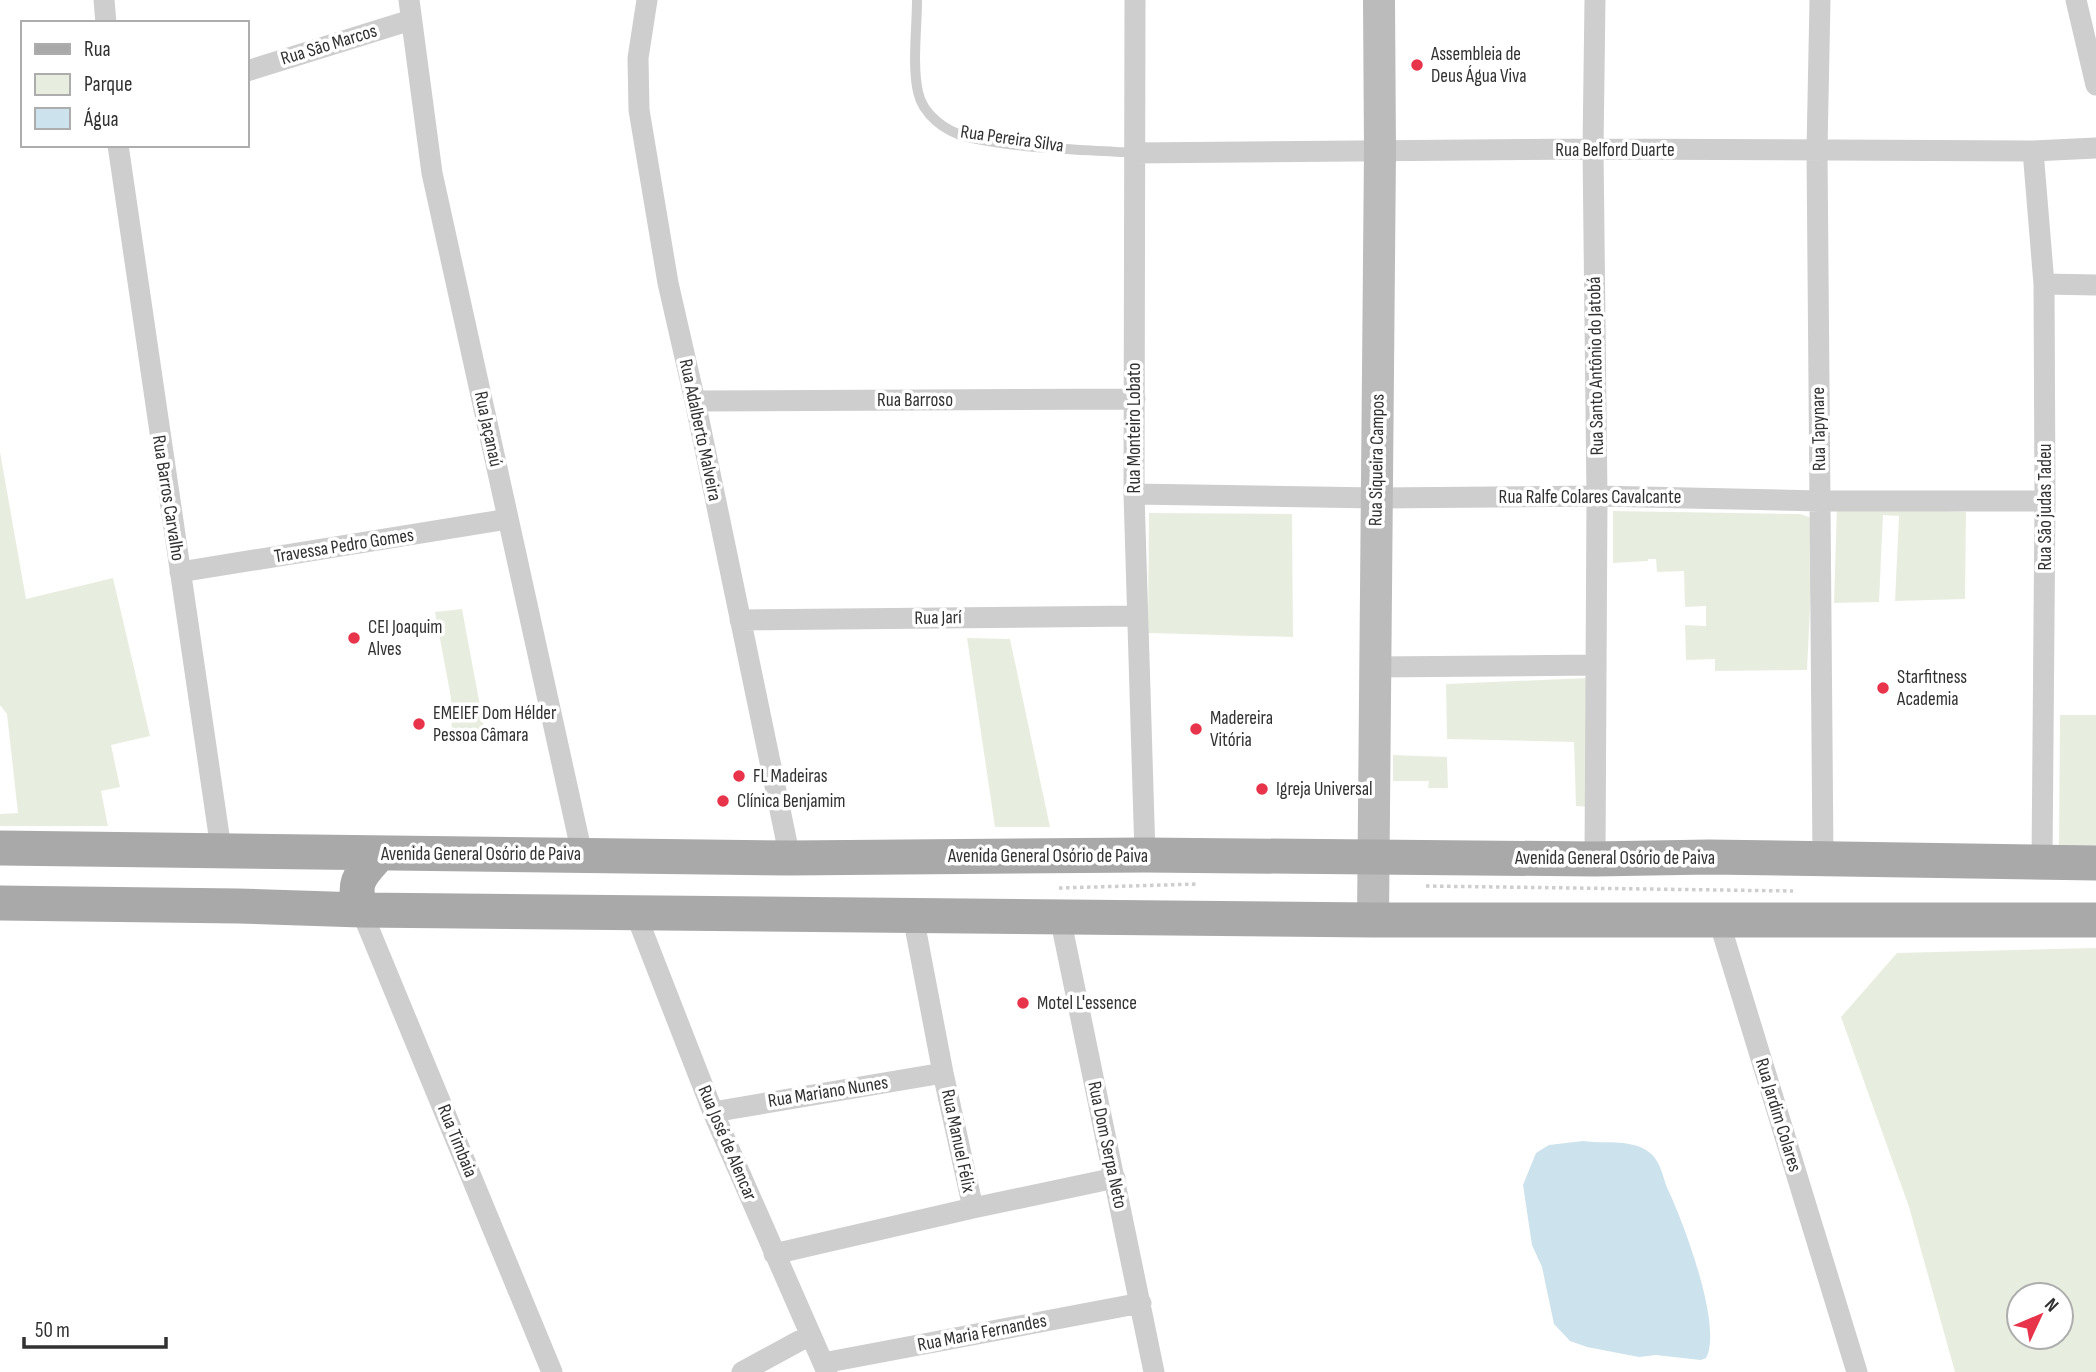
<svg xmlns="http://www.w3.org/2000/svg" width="2096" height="1372" viewBox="0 0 2096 1372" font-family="'Sofia Sans Condensed',sans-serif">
<rect width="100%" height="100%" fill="#fff"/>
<path fill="#e8eedf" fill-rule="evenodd" d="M0,452L26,599L113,578L150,736L111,745L120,787L101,791L108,826H0V814L18,813L7,714L0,705Z
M1837,506L1966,512L1965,599L1895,601L1899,516L1883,515L1879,602L1834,603Z
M1613,511L1800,514L1809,517L1814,527L1807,670L1715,671V659L1686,660L1685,625L1706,626V606L1685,607L1684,571L1657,572L1656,559H1648V561L1613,563Z
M1149,513L1292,514L1293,637L1148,633Z
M462,609L486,738L452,743L451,698L435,612Z
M967,638L1010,639L1050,827H995Z
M1588,678L1589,807L1576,806L1574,742L1447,739L1446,684Z
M2060,715H2096V846H2059Z
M1393,755L1447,757L1448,788H1428L1429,781H1393Z
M2096,948V1372H1955L1909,1207L1841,1017L1897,953ZM2019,1295H2061V1337H2019Z"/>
<path fill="#cce2ed" d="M1583,1141C1603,1144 1628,1139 1646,1150C1662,1160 1662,1177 1669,1192C1684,1224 1723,1327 1706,1358L1701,1360L1656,1355L1639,1357L1587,1347L1570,1341L1554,1324L1542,1267L1532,1245L1523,1185L1536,1153L1549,1145Z"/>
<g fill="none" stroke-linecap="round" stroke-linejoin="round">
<path stroke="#cecece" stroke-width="3.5" stroke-dasharray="3.5 3.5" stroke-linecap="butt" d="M1426,886L1793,891
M1059,888L1198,884"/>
<path stroke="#cecece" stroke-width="10" d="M917,0C917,28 912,65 918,92C923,115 945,131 967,137C1017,149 1081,149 1134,153"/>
<path stroke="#cecece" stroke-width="21" d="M104,0L106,23
M409,0L432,173L582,854
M647,0L638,58L639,110L668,283L695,401L790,858
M1135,0L1134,494L1145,855
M1595,0L1593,149L1597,496L1595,859
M1820,0L1817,150L1823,858
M2076,0L2096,85
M247,71L411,20
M118,145L221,849
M2033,151L2044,284L2045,501L2042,862
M1134,153L1593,149L2033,151L2096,148
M2044,284L2096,285
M695,401L1135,399
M1134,494L1377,498L1597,496L1820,501H2045
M180,572L508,519
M740,620L1137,616
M1375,667L1596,665
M361,910L552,1372
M635,912L713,1112L827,1372
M1060,917L1154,1372
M1719,921L1857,1372
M713,1112L943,1073
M973,1208L1115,1178
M774,1254L973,1208L943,1073L913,916
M823,1363L1141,1303
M742,1372L810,1335"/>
<path stroke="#bbb" stroke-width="32" d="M1373,920L1380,151L1379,0"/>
<path stroke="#a9a9a9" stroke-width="35" d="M0,848L790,858L1145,855L1595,859L1709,857L2096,863
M0,903L238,906L361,910L1373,920H2096
M361,910C351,881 361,875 379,854"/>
</g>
<g fill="#e7344a" stroke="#fff" stroke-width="2.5">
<circle cx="1417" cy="65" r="7"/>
<circle cx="354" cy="638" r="7"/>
<circle cx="1883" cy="688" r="7"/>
<circle cx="419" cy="724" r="7"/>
<circle cx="1196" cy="729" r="7"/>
<circle cx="739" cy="776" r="7"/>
<circle cx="1262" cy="789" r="7"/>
<circle cx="723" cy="801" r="7"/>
<circle cx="1023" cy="1003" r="7"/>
</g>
<g text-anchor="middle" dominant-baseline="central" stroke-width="7" stroke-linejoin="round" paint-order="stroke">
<g font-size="19" fill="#313131" stroke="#fff">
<text transform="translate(329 45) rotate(-17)">Rua São Marcos</text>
<text transform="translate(1012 139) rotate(8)">Rua Pereira Silva</text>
<text x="1615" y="150">Rua Belford Duarte</text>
<text transform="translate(1596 366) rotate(-91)">Rua Santo Antônio do Jatobá</text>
<text x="915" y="400">Rua Barroso</text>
<text transform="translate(1134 428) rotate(-90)">Rua Monteiro Lobato</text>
<text transform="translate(488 429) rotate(78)">Rua Jaçanaú</text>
<text transform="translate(1819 429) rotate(-91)">Rua Tapynare</text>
<text transform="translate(700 430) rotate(78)">Rua Adalberto Malveira</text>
<text transform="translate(1377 460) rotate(-89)">Rua Siqueira Campos</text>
<text x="1590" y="497">Rua Ralfe Colares Cavalcante</text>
<text transform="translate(168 498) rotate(81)">Rua Barros Carvalho</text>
<text transform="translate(2045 507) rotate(-90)">Rua São judas Tadeu</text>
<text transform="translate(344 546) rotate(-9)">Travessa Pedro Gomes</text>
<text transform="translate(938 618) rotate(-1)">Rua Jarí</text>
<text x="481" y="854">Avenida General Osório de Paiva</text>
<text x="1048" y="856">Avenida General Osório de Paiva</text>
<text x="1615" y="858">Avenida General Osório de Paiva</text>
<text transform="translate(828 1092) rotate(-9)">Rua Mariano Nunes</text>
<text transform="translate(1778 1115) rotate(73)">Rua Jardim Colares</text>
<text transform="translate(457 1141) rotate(68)">Rua Timbaia</text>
<text transform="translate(958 1141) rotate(78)">Rua Manuel Félix</text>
<text transform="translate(727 1143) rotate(67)">Rua José de Alencar</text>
<text transform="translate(1107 1145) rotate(78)">Rua Dom Serpa Neto</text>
<text transform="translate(982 1333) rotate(-11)">Rua Maria Fernandes</text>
</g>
<g font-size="19" fill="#313131" stroke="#fff" text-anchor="start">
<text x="1431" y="54">Assembleia de<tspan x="1431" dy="22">Deus Água Viva</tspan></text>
<text x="368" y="627">CEI Joaquim<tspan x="368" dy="22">Alves</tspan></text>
<text x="1897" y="677">Starfitness<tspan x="1897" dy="22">Academia</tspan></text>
<text x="433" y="713">EMEIEF Dom Hélder<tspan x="433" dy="22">Pessoa Câmara</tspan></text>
<text x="1210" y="718">Madereira<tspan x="1210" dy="22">Vitória</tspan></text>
<text x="753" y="776">FL Madeiras</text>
<text x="1276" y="789">Igreja Universal</text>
<text x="737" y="801">Clínica Benjamim</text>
<text x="1037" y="1003">Motel L'essence</text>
</g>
</g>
<rect x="21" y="21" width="228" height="126" fill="#ffffff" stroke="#adadad" stroke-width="2"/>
<rect x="35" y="44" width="35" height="10" fill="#a9a9a9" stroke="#adadad" stroke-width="2"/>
<text x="84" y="56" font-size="21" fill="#313131">Rua</text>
<rect x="35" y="74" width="35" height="21" fill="#e8eedf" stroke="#adadad" stroke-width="2"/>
<text x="84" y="91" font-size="21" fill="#313131">Parque</text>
<rect x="35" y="108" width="35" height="21" fill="#cce2ed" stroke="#adadad" stroke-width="2"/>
<text x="84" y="126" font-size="21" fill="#313131">Água</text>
<g transform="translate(2040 1316) rotate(46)"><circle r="33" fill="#ffffff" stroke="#adadad" stroke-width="2"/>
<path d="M0-5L12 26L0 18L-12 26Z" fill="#e7344a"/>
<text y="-10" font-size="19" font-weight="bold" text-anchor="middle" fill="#313131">N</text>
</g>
<path d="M24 1337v10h142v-10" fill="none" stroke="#313131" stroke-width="3.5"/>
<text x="35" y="1337" font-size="21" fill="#313131" stroke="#ffffff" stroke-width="5" paint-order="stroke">50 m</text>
</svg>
